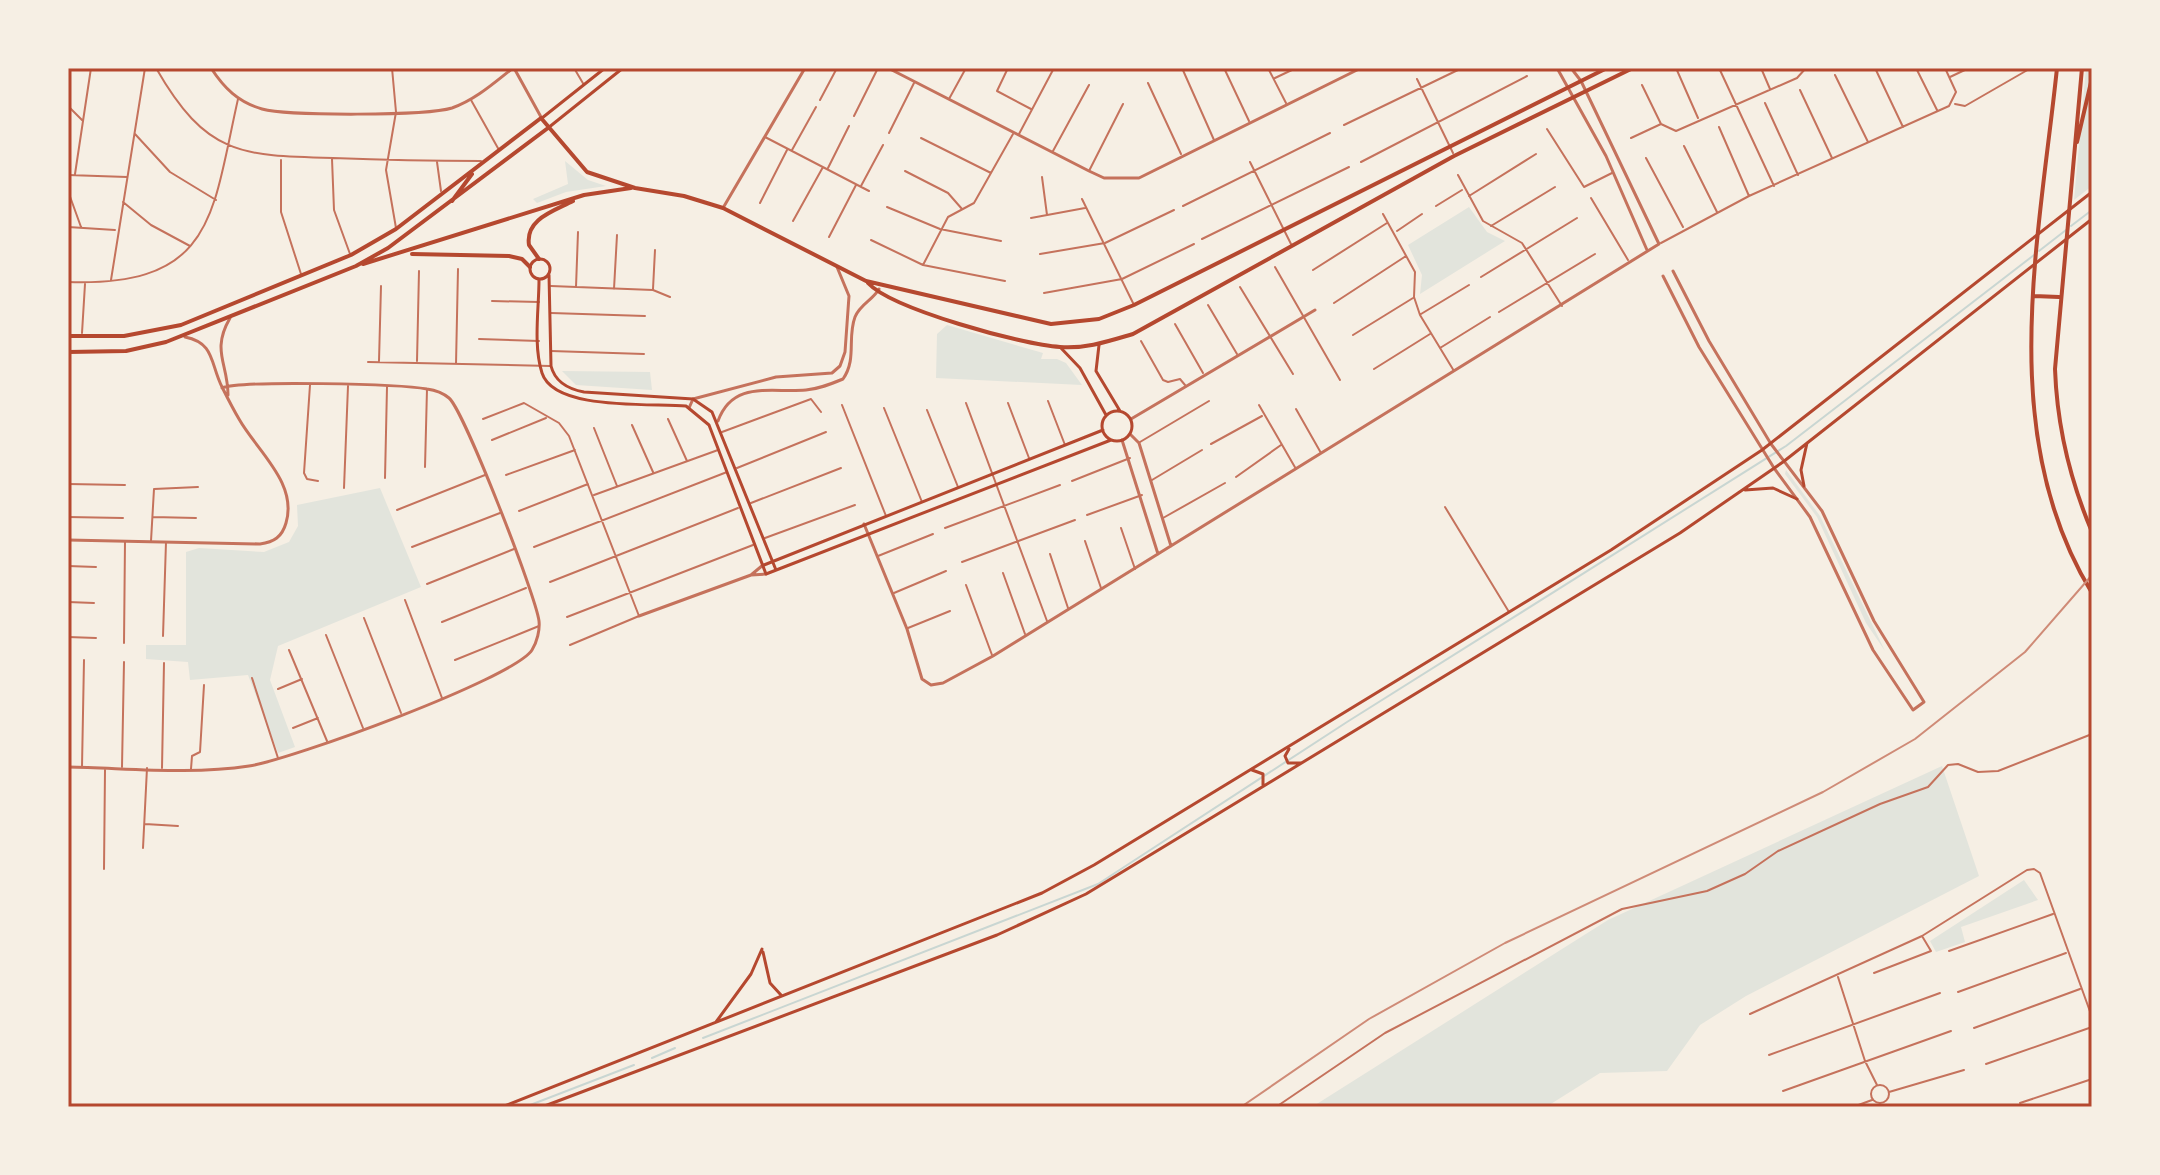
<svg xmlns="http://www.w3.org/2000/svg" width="2160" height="1175" viewBox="0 0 2160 1175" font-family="Figtree,sans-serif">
<rect width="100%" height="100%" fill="#f6efe4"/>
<path fill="#e2e4dc" d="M2086,68H2092V186L2074,200Z
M565,161L588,180L606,186L566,192L537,203L533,199L568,184Z
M1469,207L1487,232L1505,241L1420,294L1422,275L1408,245Z
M947,325L1043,353L1041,359H1057L1066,363L1082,385L936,378L937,334Z
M562,371L650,372L652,390L576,385Z
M1786,470L1820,516L1885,651L1866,623L1817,517L1785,474Z
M380,488L421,587L278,646L270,680L295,747L278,753L248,675L190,680L188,662L146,659V645H186V552L199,548L264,552L289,542L298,526L297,505Z
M1942,766L1979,876L1746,996L1700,1025L1667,1071L1600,1073L1546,1107H1312L1608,920Z
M2024,880L2038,900L1961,927L1965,942L1936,952L1930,941Z"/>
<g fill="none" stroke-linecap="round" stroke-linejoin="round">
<path stroke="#c9d6d2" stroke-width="2" d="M2071,226L2092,210
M2039,251L2066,230
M703,1038L1098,884L1347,722L1786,446L2034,255
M652,1058L675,1048
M525,1107L634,1065"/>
<path stroke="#c5725c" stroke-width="2" d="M156,68C206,155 240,156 333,158C383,160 432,161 481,161
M392,68L396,112L386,170L396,228
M574,68L584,85
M1008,68L997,91L1031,109
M1182,68L1214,140
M1224,68L1249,121
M1268,68L1286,103
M1676,68L1698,118
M1719,68L1774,186
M1761,68L1770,89
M1875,68L1903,127
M1916,68L1937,110
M1835,75L1868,142
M1950,77L1969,68
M1275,78L1296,68
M1417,79L1453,153
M1148,83L1181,154
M1642,85L1661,124
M1800,90L1832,158
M949,99L966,68
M471,100L499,150
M820,100L837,68
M1765,103L1798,175
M1955,104L1965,106L2031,68
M68,106L82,120
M854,116L878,68
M1344,125L1462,68
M1719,127L1749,196
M1547,129L1584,187L1612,173
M889,133L914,83
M135,134L170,172L216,200
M1019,134L1054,68
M765,137L869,191
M921,138L991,173
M1631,138L1661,124L1676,131L1797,78L1806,68
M1684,146L1717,212
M792,150L816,107
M1053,151L1089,85
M1646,158L1683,227
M332,159L334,210L350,254
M281,160V212L301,274
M437,162L441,191
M1250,162L1291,244
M1361,162L1527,76
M828,168L849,126
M905,171L948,193L962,209
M1089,171L1123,104
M75,174L91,68
M68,175L127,177
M1458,175L1483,221L1522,243L1562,306
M1042,177L1047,215
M861,186L883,145
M68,191L81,227
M1469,196L1536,154
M1591,198L1628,260
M1082,199L1134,305
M123,202L151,225L190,246
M760,203L787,150
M1183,206L1330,133
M1436,206L1462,190
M887,207L940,229L1001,241
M1383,214L1415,272L1414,297L1420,315L1454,371
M1031,218L1085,208
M793,221L823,167
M1491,226L1555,187
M68,227L115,230
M1397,231L1422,214
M829,237L856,185
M1202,239L1349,167
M871,240L923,265L1005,281
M1661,243L1749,196L1949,106L1956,92L1945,68
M1040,254L1105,243L1174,210
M923,265L948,217L974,203L1013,134
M1275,267L1340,380
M1313,270L1387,223
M1481,277L1577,218
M111,280L145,68
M68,282C215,287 212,214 238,99
M551,286L653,290L670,297
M576,287L578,232
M1240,287L1293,374
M614,289L617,235
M653,289L655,250
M1044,293L1122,279L1194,244
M492,301L539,302
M1334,303L1406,256
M1208,305L1237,354
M1499,312L1595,254
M551,313L645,316
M1421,314L1469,285
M1175,324L1203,373
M82,333L85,284
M1353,335L1413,298
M479,339L539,341
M1141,341L1163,380L1168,382L1180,379L1185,385
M1440,348L1490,317
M551,351L644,354
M379,361L381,286
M417,361L419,271
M368,362L550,366
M456,364L458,269
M1374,369L1430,334
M310,385L304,473L307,479L318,481
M1048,401L1065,445
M966,403L1047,621
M1008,403L1029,458
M842,405L886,516
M1259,405L1296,469
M884,408L922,502
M1296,409L1321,453
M927,410L958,487
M483,419L524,403L559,423L569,436L639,616L570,645
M668,419L687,461
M632,425L653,472
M594,428L617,486
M722,432L811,399L821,412
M492,440L546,418
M1140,442L1209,401
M1211,444L1262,416
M425,467L427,389
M737,468L826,432
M506,475L575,450
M1236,477L1281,445
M385,478L387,387
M1152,480L1202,450
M1072,481L1130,458
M68,484L125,485
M344,488L348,386
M594,495L718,450
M751,503L841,468
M1445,507L1509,612
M397,510L485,475
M519,511L588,484
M1087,515L1142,495
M68,517L123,518
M153,517L196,518
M1163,518L1225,483
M945,528L1060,485
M1121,528L1135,569
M765,538L855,505
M151,541L154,489L198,487
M1085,541L1101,588
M412,547L500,513
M534,547L727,472
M1050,554L1068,608
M878,556L933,534
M962,562L1075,520
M68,566L96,567
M1003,573L1025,634
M550,582L738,508
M427,584L514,549
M966,585L992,655
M894,593L946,571
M405,600L442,698
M68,602L94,603
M567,617L753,545
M364,618L401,713
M442,622L526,588
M908,628L950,611
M326,635L363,728
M163,636L166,542
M68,637L96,638
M124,643L125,541
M289,650L327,741
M455,660L539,626
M252,678L278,758
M278,689L302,679
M293,728L318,718
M82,767L84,660
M122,767L124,662
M162,768L164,663
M191,769L192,756L200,752L204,685
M145,824L178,826
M143,848L147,768
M104,869L105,770
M1949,951L2053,914
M1874,973L1931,951L1922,936
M1838,977L1865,1061L1877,1085
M1958,992L2066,953
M1750,1014L1922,936L2027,870L2034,869L2040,873L2092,1017
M1974,1028L2080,989
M1769,1055L1940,993
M1986,1064L2092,1027
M1871 1094a9 9 0 1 1 18 0a9 9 0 1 1-18 0Z
M1783,1091L1951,1031
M1889,1092L1964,1070
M2020,1103L2092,1079
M1276,1107L1385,1033L1622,909L1707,891L1745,874L1778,851L1880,804L1928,787L1948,765L1958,764L1978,772L1998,771L2092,734
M1853,1107L1872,1100"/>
<path stroke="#c5725c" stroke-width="3" d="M211,68C224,88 238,102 262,109C288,116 426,116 452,108C475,100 494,83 513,68
M514,68L541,117
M888,68L1089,171L1104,178H1139L1361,68
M1557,68L1606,156L1647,250
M723,208L805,68
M1663,276L1699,347L1774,468L1810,517L1873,650L1913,710L1924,702L1874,621L1822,511L1771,444L1709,341L1673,271
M228,395C228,363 211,351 230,318
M689,408L693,399L776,377L832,373L840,366L845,352L849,296L837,267
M1131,419L1315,310
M718,421C733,380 771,393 806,390C819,389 831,384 843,379C857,359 847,338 855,317C860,304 873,300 879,289
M1130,434L1139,443L1171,546
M1122,440L1158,554
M864,524L907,629L922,679L931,685L943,683L993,656L1659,244L1581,81L1571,68
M68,540L260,544C274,542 282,537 286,523C298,483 257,451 239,419C233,409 227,397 222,387C210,363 215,343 185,337
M751,575L763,565
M639,616L751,575L766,574
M68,767C126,768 191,775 249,766C290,760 513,679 532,650C537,642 540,630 539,621C536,596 464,411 449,398C443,393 434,390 427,389C400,384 242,380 222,388"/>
<path stroke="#b5482f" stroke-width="3" d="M542,118L605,68
M548,128L623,68
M530 269a10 10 0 1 1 20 0a10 10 0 1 1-20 0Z
M549,275L551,366C555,382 568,389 584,392L693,399L712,412L776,570
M539,280C539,308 533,345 542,373C554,411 651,403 686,406L709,425L766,574L1111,440
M1099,345L1096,371L1120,411
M1060,347L1080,368L1106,415
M1102 426a15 15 0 1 1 30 0a15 15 0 1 1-30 0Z
M1804,486L1801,470L1807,443
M1745,490L1773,488L1797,499
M764,565L1103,430
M1289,749L1285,756L1288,763H1301
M1252,770L1263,774V785
M763,952L770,983L781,995
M716,1022L751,974L762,949
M502,1107L1042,893L1094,865L1611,550L1762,450L2092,192
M542,1107L997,935L1086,894L1680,533L1783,462L2092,219"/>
<path stroke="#b5482f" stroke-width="4" d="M452,201L472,174
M412,254L509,256L522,259L530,267
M539,259L529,245C525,219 554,211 573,201
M363,264L584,195L631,188
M868,283C892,309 1023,345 1060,347C1086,349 1109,341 1133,334L1454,156L1633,68
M68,336H124L181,325L351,255L396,229L541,118L587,172L635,188L684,196L723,208L866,281L1051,324L1099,319L1134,305L1607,68
M68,352L126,351L166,342L356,266L388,248L548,128"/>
<path stroke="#b5482f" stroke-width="4" d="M2057,68C2039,241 1995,435 2092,593
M2082,68L2055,369C2057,425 2070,480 2092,532
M2077,142L2092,78
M2034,296L2059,297"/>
<path stroke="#cf8b77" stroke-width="2" d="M1241,1107L1369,1019L1505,943L1823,792L1915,739L2025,652L2092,575"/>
</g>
<rect width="2160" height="1175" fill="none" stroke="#f6efe4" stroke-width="140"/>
<rect x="70" y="70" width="2020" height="1035" fill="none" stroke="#b5482f" stroke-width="3"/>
</svg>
